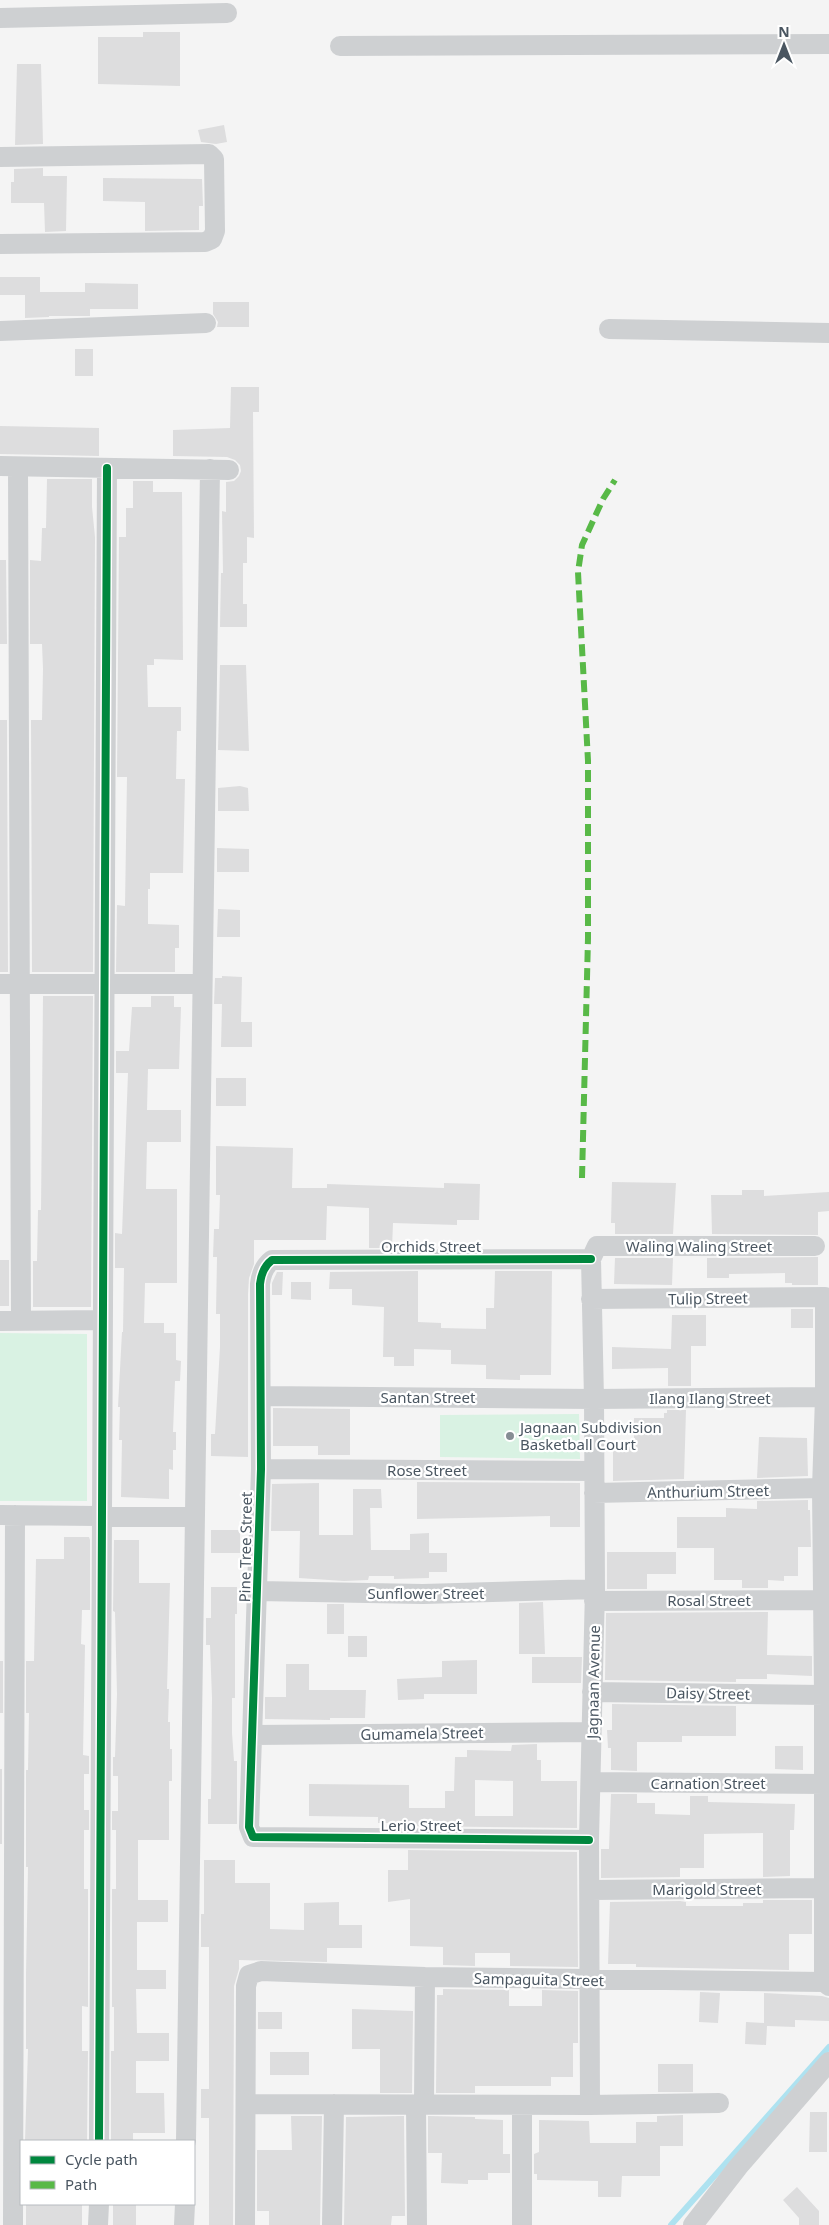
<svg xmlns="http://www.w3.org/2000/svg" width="829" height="2225" viewBox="0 0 829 2225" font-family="'Noto Sans',sans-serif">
<rect width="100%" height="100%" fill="#f4f4f4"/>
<path fill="#d9f2e3" d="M0,1333L87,1334V1501H0Z
M579,1414L580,1459L440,1457V1415Z"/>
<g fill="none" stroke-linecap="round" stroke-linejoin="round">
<path stroke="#aee2f0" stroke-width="6" d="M671,2225L829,2047"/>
</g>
<path fill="#ddddde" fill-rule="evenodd" d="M143,32H180V86L98,84V37H143Z
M17,64H41L43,144L15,145Z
M224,125L227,142L216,144L201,142L198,130Z
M43,168V176H67L66,231L45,232L44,203H11V182H14V169Z
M103,178L202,179L203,206H199V230L145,231V202L103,201Z
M0,277H40V292H85V283L138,284V309H90V316H49V317L25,318V295H0Z
M213,302H249V327H217L218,322L213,314Z
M75,349H93V376H75Z
M231,387H259V412H253L254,538L247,537V563H243V604H247V627H220L221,573H223L222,511L226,512V482L234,481L239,476L241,471L240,465L235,460L227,457L173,456V430L230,428Z
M0,426L99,428V456L0,454Z
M47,479H92V507L95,537L93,972H32L31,720H42L43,669L42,644H30V560L41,561L42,528H46Z
M133,481H153V492H182L183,660L154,659V665H147L148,707H181V731H177L176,779H185L183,873H150V889H148V924L179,925V948H175V972H116L117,905L125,906L127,777H117L119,537H126V508H133Z
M0,560H6L7,644H0Z
M220,665H246L249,751L218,750Z
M0,720H7L8,972H0Z
M240,786L248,788L249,811H218V788Z
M217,848L249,849V872H217Z
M218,909L240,910V937H217Z
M222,976L242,977L241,1022H252V1047H221L222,1004H214L215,978H222Z
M43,996H93L91,1307H33V1261H37L38,1210H41Z
M151,996H174V1007H181L179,1069H148L147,1110H181V1142H147L146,1189H177V1283H145L144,1323H164V1333H176V1360L181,1361L180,1381H175L173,1432H176V1450H173V1470L169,1469V1499L121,1497L122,1440H119L120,1407H118L122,1332H123L124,1268H115V1233L122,1234L128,1073H116V1051H129L132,1007H151Z
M216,1078H246V1106H216Z
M216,1146L293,1148L292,1188H327V1184L444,1188V1183L480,1184L479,1220H457V1225L393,1223L392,1248H369V1208L327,1206L326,1240H254V1264L249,1278L248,1294V1457L211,1456V1434H215L220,1347V1314H216L217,1257H213L214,1229H219L220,1195H216Z
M612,1182L676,1183L673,1234H615V1223H611Z
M742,1190H764V1196L829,1192V1211L818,1212V1235L712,1234L711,1195H742Z
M818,1257V1285H792V1283H785V1273L729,1274V1278H707V1258Z
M615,1258H673L672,1285L614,1284Z
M0,1260H9V1306H0Z
M418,1271V1322L441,1323V1328L486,1329V1308H494L495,1271H552L551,1375H520V1380L486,1379V1365L451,1364V1350L414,1349V1366H394V1357H383L384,1307L352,1305V1289H329L330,1272Z
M277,1272H283L282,1295H272V1283Z
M291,1282H311V1300L291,1299Z
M791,1309H813V1328H791Z
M672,1315H706V1346H691V1386H668V1368L612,1369V1347L671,1349Z
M273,1408L350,1409V1455H318V1446H273Z
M667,1410H686L684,1479L613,1481V1447H634V1418H664V1413H667Z
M759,1437L807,1438L808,1476L757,1478Z
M417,1482L580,1483V1527H550V1516L417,1519Z
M319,1483V1535H353V1489H381L382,1508H370L371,1550H410V1534L429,1533V1553H447V1572H429V1578L394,1579V1576H369L368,1580L344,1581L299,1578L300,1531H271L272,1484Z
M808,1500V1510H810L811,1547H798V1576H784V1581L768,1580V1588H742V1580H714V1548H677V1517H726V1508L757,1509V1501Z
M211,1530H240V1553H211Z
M64,1537H89L90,1540V1610H82L81,1644L85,1645L83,1755L89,1756V1774H84V1810H89V1830H84V1889H88V2007L82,2006V2051H88L87,2141H25L28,2049H26V1974L28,1867H26V1770H28L29,1713H26V1661H34L36,1559H64Z
M114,1540H139V1583H170L167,1689H169L168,1722H170V1749H172V1781H169V1840H138V1900H168V1922H137V1970H166V1989H136L137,2033H169V2061H136V2093H164L165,2133H133V2141H111V2051H114V2007H112V1889H116V1830H112V1811H118V1776H113V1757H115L117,1694L115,1612L113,1611Z
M607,1552H676V1574H647V1589H607Z
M211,1587H237V1614H235V1698H232V1733L234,1761H237V1824H208V1799H211L212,1698L210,1645H206V1618H211Z
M543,1602L545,1654H519V1603Z
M327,1604H344V1634H327Z
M768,1612L767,1655L812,1656V1676L767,1674V1679H736V1682L605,1680L606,1613Z
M348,1636H367V1657H348Z
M532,1657H582L581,1683H532Z
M477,1660V1694H424V1699L398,1700L397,1679L442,1677V1661Z
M0,1661H3V1713H0Z
M286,1664H309V1690H366L365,1718H330V1720L265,1719V1697H286Z
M612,1704L736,1706V1736H682V1742H637V1771L611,1770V1748H608L607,1730H612Z
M537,1744V1760H541V1781H577V1828L404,1826V1823H378V1817L309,1816V1784L409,1785V1808H445V1791H454L455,1757H467V1750L511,1751L512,1745ZM475,1780L513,1781V1816H475Z
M775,1746H803V1770L775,1769Z
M0,1769H2V1844H0Z
M611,1794H637V1803H655V1814L690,1815V1796H708V1802L795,1804L794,1830H790V1876L763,1877V1833L704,1834V1868H680V1877L601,1878V1849H609Z
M408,1850L577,1852L578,1967L510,1966V1953H475V1966L443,1965V1947L410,1946V1899L388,1902V1870H408Z
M204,1860H235V1883H270V1929L304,1930V1903L339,1902V1925H362V1948H327V1962L239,1960V1969L234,1986L233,2225H209V2118H201V2089H209V1947H201V1914H204Z
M763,1900H812V1934H789V1970L636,1967V1964H608L610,1902L680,1901L686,1902V1906H743V1903H763Z
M443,1989L509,1990V2006H542V1990L578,1991V2043H573V2077H551V2086H475V2093H436L437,1995H443Z
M700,1992L720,1993L718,2023L699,2022Z
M764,1993L822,1996L829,1998V2021L795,2020V2027L767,2026L766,2045L745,2044L746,2022L764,2023Z
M352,2009L413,2011L412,2093H380V2049H352Z
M258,2012H282V2029H258Z
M270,2052H309V2075H270Z
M658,2064H693V2092H658Z
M810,2112H827V2152H809Z
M683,2115V2146H660V2176H622L621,2197H598V2181L537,2180V2174H534V2154L539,2152V2120L589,2121L590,2143H636V2122H657V2116Z
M291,2116H322L320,2225H269V2211H257V2150H292Z
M404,2116L405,2216H392L391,2225H344L346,2117Z
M428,2116L475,2117V2119L503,2120V2154H510V2173H488V2180H468V2184L441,2183L442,2153H428Z
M797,2187L819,2211V2225H799V2218L783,2200Z
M26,2204H82V2225H26Z
M113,2204H136V2225H113Z"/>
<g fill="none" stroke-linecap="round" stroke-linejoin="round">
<path stroke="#ced0d2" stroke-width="20" d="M0,18L227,13
M340,46L829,44
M0,157L209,154L214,159L215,231L212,239L205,242L0,244
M609,329L829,333
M0,331L206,323
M0,466L229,470
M18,467L21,1321
M0,984H202
M591,1299L825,1297V1397L822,1488L824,1695V1982
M0,1321L103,1320
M261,1396L594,1399L825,1397
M261,1469L594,1471
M594,1493L822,1488
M0,1515L195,1517
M258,1591L423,1594L595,1589
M594,1601L823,1600
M592,1692L824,1695
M253,1735L591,1732
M591,1782L824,1784
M589,1840L253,1837L249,1827L261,1469L260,1284C261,1275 264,1266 272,1260L591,1259
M591,1890L824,1888
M247,2104L590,2105L719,2103
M416,2104L417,2225
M424,2104L425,1977
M590,2105L589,1840L595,1589L594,1399L591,1259L597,1246H815
M99,2141L107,468
M186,2141L210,469
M13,2225L15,1515
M98,2225L99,2204
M184,2225L185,2204
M245,2225L246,1986L249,1975L261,1971L425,1977L824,1982L829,1986
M332,2225L334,2104
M522,2225V2105
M693,2225L738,2167L829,2062"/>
<path stroke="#58b947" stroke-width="6" stroke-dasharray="12 6" stroke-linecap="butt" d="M582,1178L588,938V761L578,572L582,545L603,499L615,480"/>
<g stroke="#fff" stroke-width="11">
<path id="cycleway" d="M589,1840L253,1837L249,1827L261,1469L260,1284C261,1275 264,1266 272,1260L591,1259
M99,2141L107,468"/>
</g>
<use href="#cycleway" stroke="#00873e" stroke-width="8"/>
</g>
<circle fill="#868d94" stroke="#fff" stroke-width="2" cx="510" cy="1436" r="5"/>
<g text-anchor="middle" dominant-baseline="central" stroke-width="4.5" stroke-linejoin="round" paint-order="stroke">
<g font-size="15" fill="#4a5661" stroke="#fff">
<text x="431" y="1246">Orchids Street</text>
<text x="699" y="1246">Waling Waling Street</text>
<text transform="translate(708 1298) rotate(-1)">Tulip Street</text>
<text x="428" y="1397">Santan Street</text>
<text x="710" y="1398">Ilang Ilang Street</text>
<text x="427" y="1470">Rose Street</text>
<text transform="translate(708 1491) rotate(-1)">Anthurium Street</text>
<text transform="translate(245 1547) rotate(-89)">Pine Tree Street</text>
<text x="426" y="1593">Sunflower Street</text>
<text x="709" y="1600">Rosal Street</text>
<text transform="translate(593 1682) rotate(-89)">Jagnaan Avenue</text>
<text transform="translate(708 1693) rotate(1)">Daisy Street</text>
<text transform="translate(422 1733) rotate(-1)">Gumamela Street</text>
<text x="708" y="1783">Carnation Street</text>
<text x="421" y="1825">Lerio Street</text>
<text x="707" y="1889">Marigold Street</text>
<text transform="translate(539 1979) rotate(1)">Sampaguita Street</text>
</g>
<g font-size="15" fill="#4a5661" stroke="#fff" text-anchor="start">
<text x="520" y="1427">Jagnaan Subdivision<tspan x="520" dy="17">Basketball Court</tspan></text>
</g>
</g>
<rect x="20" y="2140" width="175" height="65" fill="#ffffff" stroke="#b7bbc0"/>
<rect x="30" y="2156" width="25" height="8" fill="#00873e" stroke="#b7bbc0"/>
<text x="65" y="2165" font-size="15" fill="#4a5661">Cycle path</text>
<rect x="30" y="2181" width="25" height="8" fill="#58b947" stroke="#b7bbc0"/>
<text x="65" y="2190" font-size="15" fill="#4a5661">Path</text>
<g transform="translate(784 45)" stroke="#ffffff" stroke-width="4" paint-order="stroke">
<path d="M0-4L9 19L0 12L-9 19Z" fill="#4a5661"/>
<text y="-8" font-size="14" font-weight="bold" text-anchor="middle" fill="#4a5661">N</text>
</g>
</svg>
